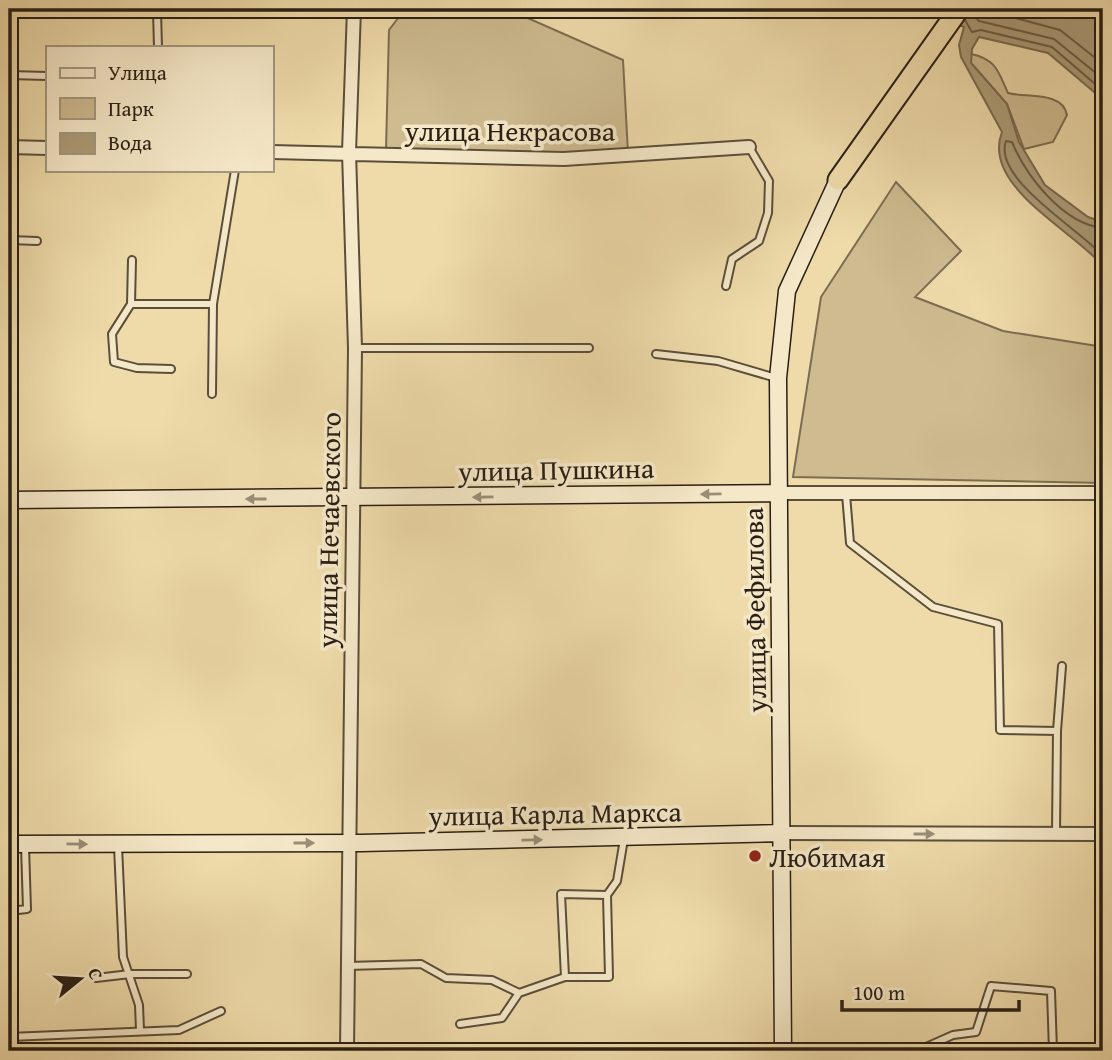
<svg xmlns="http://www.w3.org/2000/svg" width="1112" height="1060" viewBox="0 0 1112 1060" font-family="'Gentium Book Plus',serif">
<rect width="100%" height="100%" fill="#efdbaa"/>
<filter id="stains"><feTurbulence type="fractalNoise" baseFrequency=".00286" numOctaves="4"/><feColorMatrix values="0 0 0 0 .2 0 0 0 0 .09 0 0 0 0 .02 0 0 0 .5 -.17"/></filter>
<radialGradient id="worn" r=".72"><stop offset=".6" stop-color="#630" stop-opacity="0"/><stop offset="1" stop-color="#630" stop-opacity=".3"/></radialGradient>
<path fill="#cebb90" stroke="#7c6d52" stroke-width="2" d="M405,9H507L623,60L628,153L415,156L386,149L389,30Z
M971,54C997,59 999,74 1008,93C1026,98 1063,91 1067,115L1053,142L1024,149L1007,104L971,63Z
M896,182L961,251L915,297L1003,331L1097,346L1103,353V483L793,477L821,297Z"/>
<path fill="#ac9b77" stroke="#78694f" stroke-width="2" d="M922,9H1103V90L1094,92L1048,53L979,37L972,49L971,63L1007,104L1019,142L1045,185L1088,217L1103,222V266C1074,231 981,186 1002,132L961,57L959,45L964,27Z"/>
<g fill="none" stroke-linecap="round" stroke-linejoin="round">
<path stroke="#6b5d46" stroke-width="2" d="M982,9L1060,30L1103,64
M970,12L979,21L1054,39L1097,74L1103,75
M965,20L972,32L981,30L1052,47L1094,83H1103
M1103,228C1063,224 1026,176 1012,142L1006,141C992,179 1082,231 1103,256"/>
<g stroke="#5b4e3a" stroke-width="10">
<path id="service" d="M157,11L158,47
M9,75L47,76
M9,240L37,241
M132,260L131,304H213
M726,286L732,259L759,241L768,213L769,181L749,147
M131,304L112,334L114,362L137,368L171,369
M355,348H589
M656,354L718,361L776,378
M212,394L213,304L235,170
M846,494L850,543L933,607L998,624L1000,730L1057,731
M1056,834L1057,731L1062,666
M118,846L123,957L139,1005L140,1030
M9,911L27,909L25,846
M347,966L421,964L446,978L492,980L519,993L565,977H609L607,895L617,881L624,839
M565,977L561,894L607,895
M96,978L130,974H187
M460,1024L502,1018L519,993
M9,1037L179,1030L221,1011
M917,1051L953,1035L976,1032L991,986L1051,991L1053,1051"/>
</g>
<g stroke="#5b4e3a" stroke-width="16">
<path id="minor" d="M9,147L47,148
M271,152L564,159L749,147
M779,493H1103
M783,833L1103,834
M347,1051L355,348L349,152L354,9"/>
</g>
<g stroke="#2a1f14" stroke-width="19">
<path id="secondary" d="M9,500L779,493
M9,844L361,843L783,833
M783,1051L778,378L787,291L838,180"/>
</g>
<g stroke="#2a1f14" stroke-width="23">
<path id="trunk" d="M838,180L959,9"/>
</g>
<use href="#service" stroke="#f5e8c8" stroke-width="6"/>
<use href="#minor" stroke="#f5e8c8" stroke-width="12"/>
<use href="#secondary" stroke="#f5e8c8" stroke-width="16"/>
<use href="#trunk" stroke="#efdbaa" stroke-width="19"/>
</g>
<defs><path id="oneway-solid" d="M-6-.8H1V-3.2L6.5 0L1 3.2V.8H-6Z" transform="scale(1.75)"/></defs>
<g fill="#9a8e77">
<use href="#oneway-solid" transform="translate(711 494) rotate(179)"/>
<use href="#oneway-solid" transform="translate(483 497) rotate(179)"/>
<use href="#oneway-solid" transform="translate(256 499) rotate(180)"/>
<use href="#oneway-solid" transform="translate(924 834)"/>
<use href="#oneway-solid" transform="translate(532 840) rotate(-1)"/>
<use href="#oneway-solid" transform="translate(304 843)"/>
<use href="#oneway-solid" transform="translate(77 844) rotate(1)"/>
</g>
<circle fill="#8f2418" stroke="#f5e8c8" stroke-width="2.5" cx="755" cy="856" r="7"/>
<g text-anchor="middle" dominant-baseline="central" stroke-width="7" stroke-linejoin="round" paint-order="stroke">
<g font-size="28" fill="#2a1f14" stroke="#f5e8c8">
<text x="510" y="130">улица Некрасова</text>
<text transform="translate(556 469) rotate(-1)">улица Пушкина</text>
<text transform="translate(328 530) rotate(-89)">улица Нечаевского</text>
<text transform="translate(754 610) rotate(-91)">улица Фефилова</text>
<text transform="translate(555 813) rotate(-1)">улица Карла Маркса</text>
</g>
<g font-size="28" fill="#2a1f14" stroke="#f5e8c8" text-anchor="start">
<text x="769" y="856">Любимая</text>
</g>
</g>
<rect width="1112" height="1060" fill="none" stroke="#efdbaa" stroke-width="35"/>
<rect x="10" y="10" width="1091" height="1039" fill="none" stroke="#2a1f14" stroke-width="3.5"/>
<rect x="18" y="18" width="1077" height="1025" fill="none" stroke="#2a1f14" stroke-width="2"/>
<rect x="46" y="46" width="228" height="126" fill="#f5e8c8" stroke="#a49880" stroke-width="2"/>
<rect x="60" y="68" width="35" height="10" fill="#f5e8c8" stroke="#a49880" stroke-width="2"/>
<text x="108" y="80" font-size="21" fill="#2a1f14">Улица</text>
<rect x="60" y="98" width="35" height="21" fill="#cebb90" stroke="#a49880" stroke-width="2"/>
<text x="108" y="116" font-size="21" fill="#2a1f14">Парк</text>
<rect x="60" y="133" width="35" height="21" fill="#ac9b77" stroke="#a49880" stroke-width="2"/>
<text x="108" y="150" font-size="21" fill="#2a1f14">Вода</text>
<g transform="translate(80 979) rotate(72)" stroke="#f5e8c8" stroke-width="5" paint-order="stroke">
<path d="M0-5L12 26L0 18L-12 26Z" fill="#2a1f14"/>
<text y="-10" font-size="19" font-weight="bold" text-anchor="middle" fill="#2a1f14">С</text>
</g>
<path d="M842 1000v10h177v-10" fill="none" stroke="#2a1f14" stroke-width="3.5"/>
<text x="853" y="1000" font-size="21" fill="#2a1f14" stroke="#f5e8c8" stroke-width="5" paint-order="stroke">100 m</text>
<rect width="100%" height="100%" filter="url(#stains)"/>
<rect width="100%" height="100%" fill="url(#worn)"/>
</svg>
